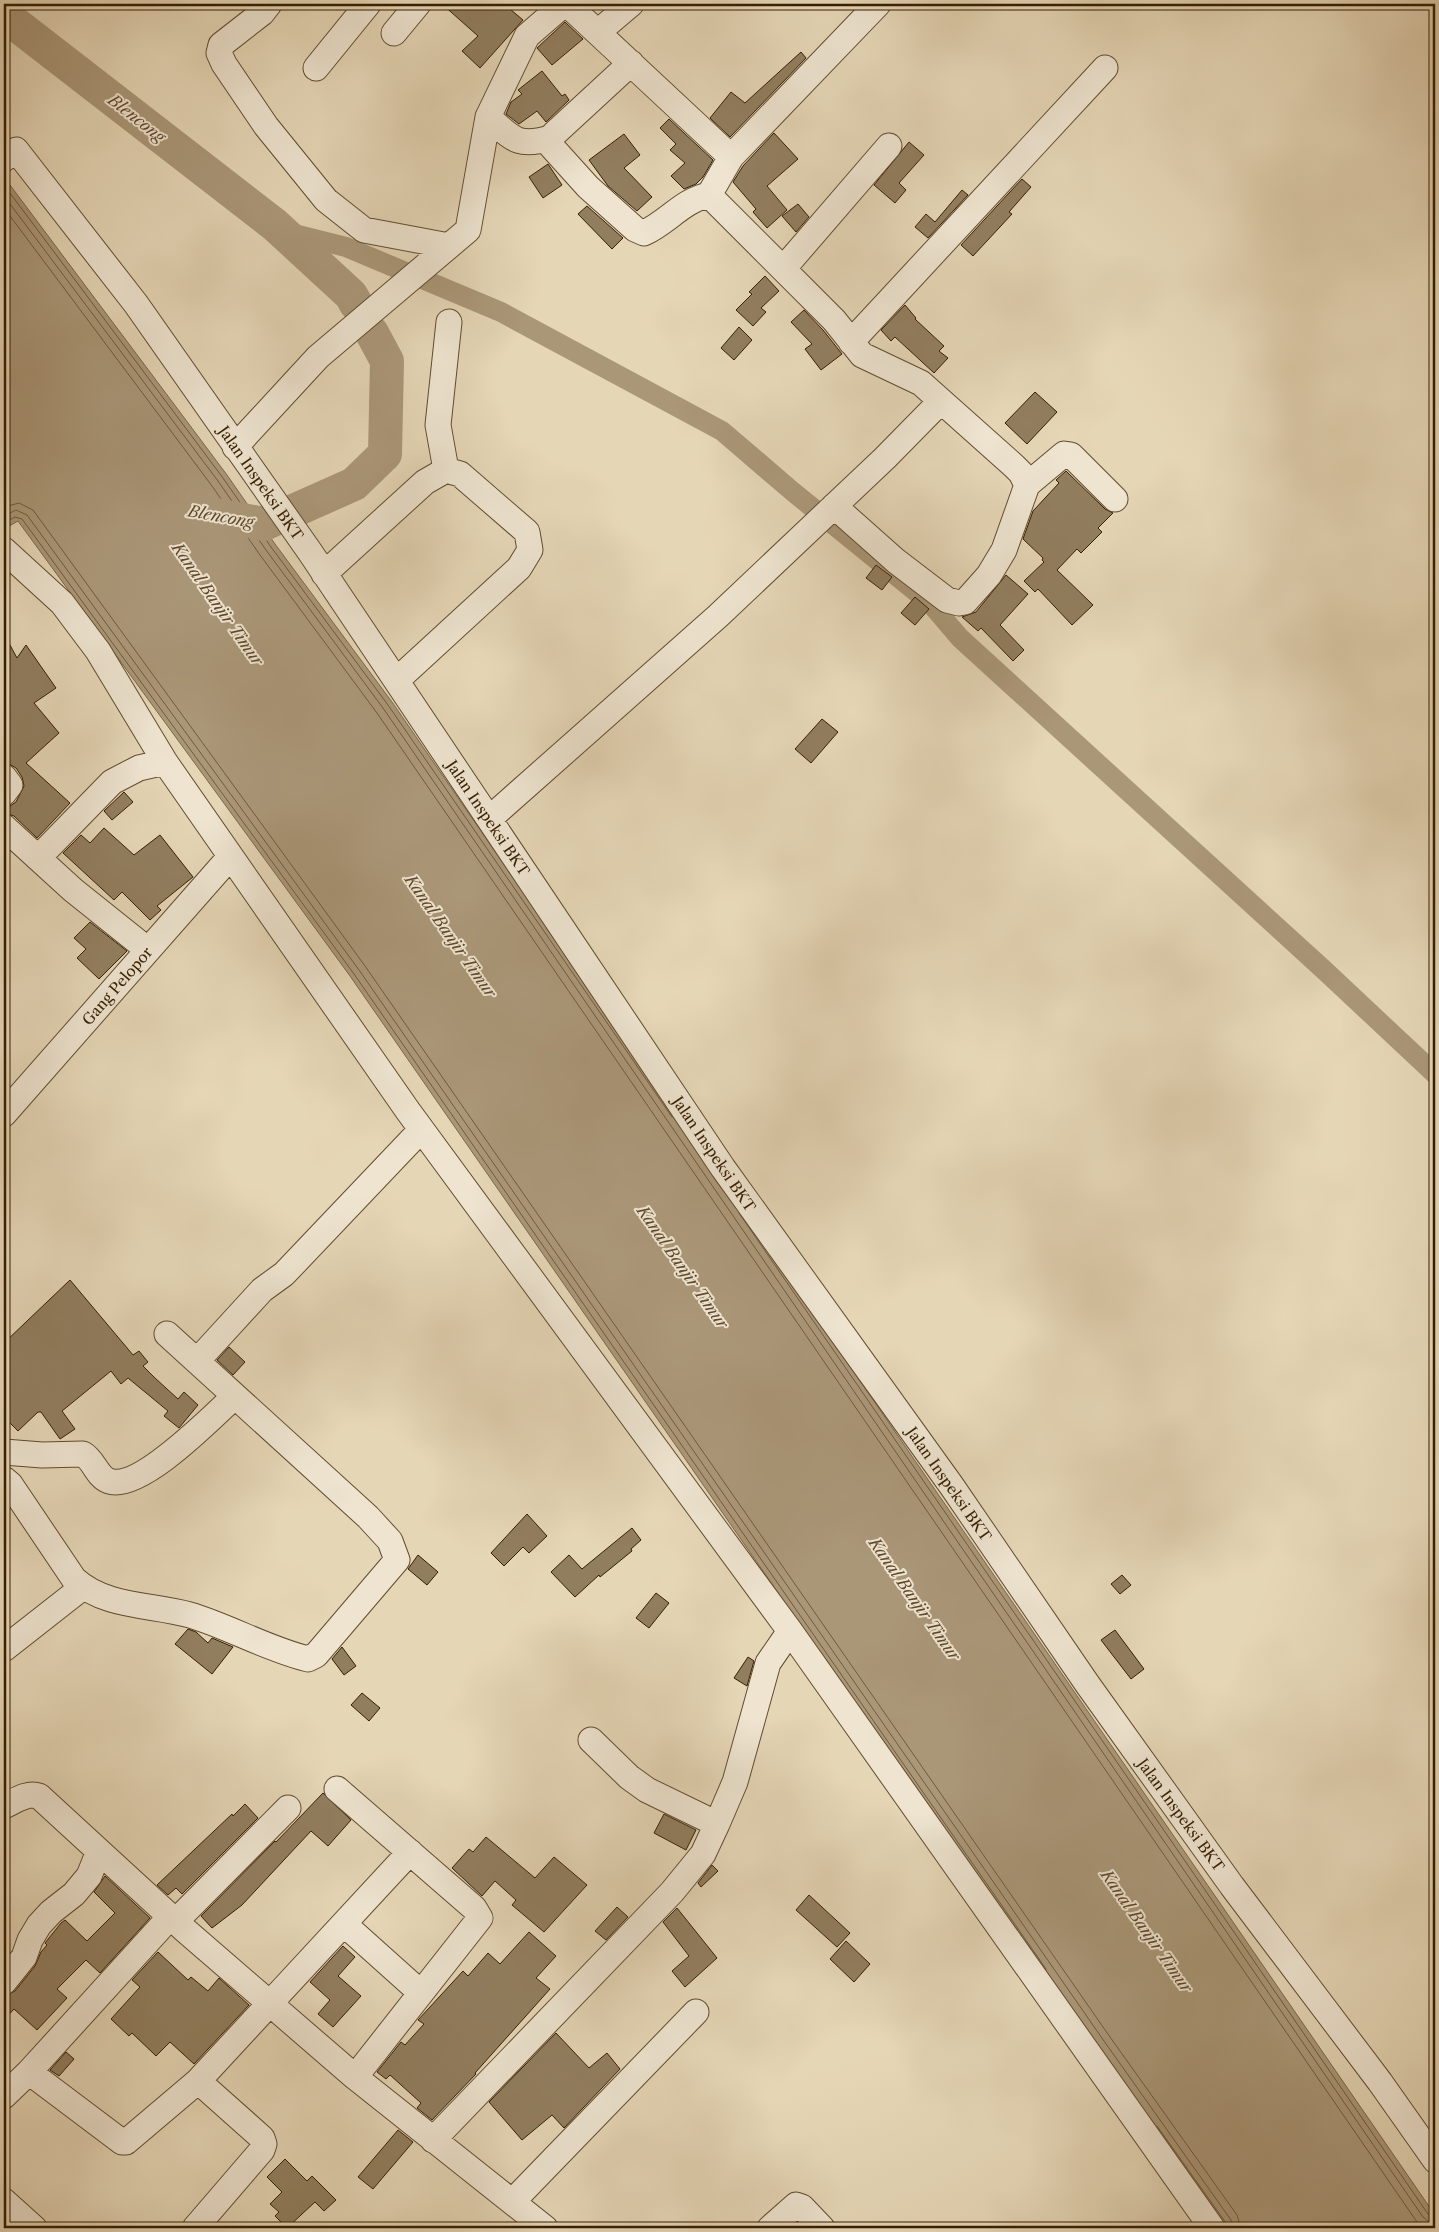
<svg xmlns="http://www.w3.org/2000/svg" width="1439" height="2232" viewBox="0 0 1439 2232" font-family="'Libre Caslon Text',serif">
<rect width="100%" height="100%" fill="#e5d6b6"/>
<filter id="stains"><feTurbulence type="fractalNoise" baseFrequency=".004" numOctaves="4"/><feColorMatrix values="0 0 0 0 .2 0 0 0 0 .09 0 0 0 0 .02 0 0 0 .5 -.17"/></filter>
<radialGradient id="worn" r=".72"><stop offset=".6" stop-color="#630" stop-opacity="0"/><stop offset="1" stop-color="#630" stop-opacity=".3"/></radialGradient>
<path fill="#aa9778" stroke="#7c6748" d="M4,177L227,475L275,544L392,702L1435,2215V2228H1223L1094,2048L350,976L18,521L4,529Z"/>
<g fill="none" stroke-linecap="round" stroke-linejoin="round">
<path stroke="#705a3c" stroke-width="1" d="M4,185L223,478L271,547L388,705L672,1117
M4,196L218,481L266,550L383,708L1423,2217L1429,2222L1435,2223
M4,208L212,486L260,555L377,713L1417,2222L1424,2228
M4,507L19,503L33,510L365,966L1110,2037L1237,2215L1241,2228
M4,516L16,510L27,515L359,970L1104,2041L1231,2220L1233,2228
M4,523L15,517L22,519L354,974L1046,1969
M739,1213L1428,2214L1435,2217
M1157,2126L1226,2223L1227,2228"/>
<path stroke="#aa9778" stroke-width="20" d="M282,231L346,247L501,312L722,431L792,491L931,604L960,638L1323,969L1435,1074"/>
<path stroke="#aa9778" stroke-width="34" d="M4,15L275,225L351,295L356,304
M216,515L264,524L354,484L385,454L387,361L372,333"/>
</g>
<path fill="#917e5f" stroke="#361e01" d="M442,4H504L523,20L480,68L462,51L478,36Z
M565,22L583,39L552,65L537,48Z
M801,52L806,58L730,137L710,118L731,92L745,103Z
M542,71L562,96L565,94L569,100L546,122L537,111L519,124L506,114L511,102L522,94L518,90Z
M669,119L713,160L703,177L696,184L684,189L671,176L685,163L670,150L676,144L660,128Z
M774,133L798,159L767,186L787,210L767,228L753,212L756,209L733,182L743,166Z
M624,134L640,155L624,168L652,197L637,211L608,186L589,160Z
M909,142L924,155L899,183L906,190L895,203L874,185Z
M548,164L562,185L543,198L529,177Z
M1022,179L1031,187L1009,212L1012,214L973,256L961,245Z
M962,190L968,195L928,238L915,227L926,214L935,222Z
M798,204L809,217L796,232L782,216Z
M587,206L623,238L612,249L578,214Z
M765,276L779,291L761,308L766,312L753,326L736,310L752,294L749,292Z
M905,305L916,318L915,319L944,346L939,351L948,358L934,373L895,337L891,341L881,330Z
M804,310L823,330L842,354L821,370L805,349L812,344L791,322Z
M739,327L752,340L734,360L721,348Z
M1035,392L1057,412L1027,444L1005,423Z
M1066,471L1105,509L1113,513L1098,528L1102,532L1081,553L1077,549L1057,570L1093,605L1072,625L1038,589L1035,592L1024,581L1044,562L1042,560L1043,558L1023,539L1033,511L1059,483L1056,480Z
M876,565L892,577L882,590L866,578Z
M1006,575L1028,594L1000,625L1024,650L1013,661L981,628L978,631L962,617L976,612Z
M915,597L929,609L915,625L901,613Z
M4,634L17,658L26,645L56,688L34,703L59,733L26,763L70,803L37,838L14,816L4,813V807L10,806L16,802L24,786L22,777L16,768L4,761Z
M822,719L838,732L811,763L795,749Z
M124,792L133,802L112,820L104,811Z
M104,828L134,855L160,835L193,877L157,906L161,910L150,920L122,892L114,900L63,853L81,835L90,843Z
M90,922L127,951L99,979L77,958L86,949L74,938Z
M70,1280L133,1355L139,1351L148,1362L143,1366L155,1378L178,1399L184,1392L198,1405L179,1428L164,1416L168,1411L128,1378L121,1384L111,1371L62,1411L75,1429L60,1439L41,1412H38L18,1431L4,1417V1343Z
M229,1347L245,1362L233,1375L217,1360Z
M527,1514L547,1536L529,1553L523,1547L504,1566L491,1553Z
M632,1528L641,1540L631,1549L632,1551L600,1577L599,1575L575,1597L551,1572L569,1555L582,1569Z
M418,1555L438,1572L427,1585L408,1569Z
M1122,1575L1131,1585L1120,1594L1111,1584Z
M656,1593L669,1603L649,1628L636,1618Z
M188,1629L196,1632L208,1643L212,1638L233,1647L212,1674L175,1644Z
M1115,1630L1144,1669L1131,1679L1101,1640Z
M342,1647L356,1666L344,1675L332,1659Z
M748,1657L754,1661L747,1686L734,1678Z
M362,1693L380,1708L369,1721L351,1705Z
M323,1793L351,1820L328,1846L311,1831L242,1905L212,1928L201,1916L275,1841L276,1842Z
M245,1804L258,1818L182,1894L176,1888L168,1895L157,1885L232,1814L233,1816Z
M664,1814L696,1830L686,1850L654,1833Z
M486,1837L535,1878L554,1857L587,1885L544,1932L512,1905L516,1900L495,1881L482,1896L452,1868L469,1849L473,1852Z
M712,1865L718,1871L701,1887L698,1883Z
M105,1876L150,1918L100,1973L86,1960L57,1989L67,1998L37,2030L14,2009L4,2020V1996L15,1991L35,1966L41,1952L47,1945L45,1943L61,1923L65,1920L87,1941L115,1913L94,1892Z
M809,1895L850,1933L837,1947L796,1910Z
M617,1907L628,1917L606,1940L595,1931Z
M677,1908L717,1958L685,1987L672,1971L689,1956L663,1922Z
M529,1932L556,1956L536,1978L550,1989L475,2073L476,2074L432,2120L417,2108L421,2103L390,2075L386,2079L377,2072L401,2042L405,2045L424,2024L418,2020L463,1971L468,1976L488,1953L500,1964Z
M846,1941L870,1964L854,1982L830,1959Z
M343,1946L355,1957L338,1976L361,1996L333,2027L318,2014L330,2000L310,1982Z
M158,1952L188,1980L191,1977L208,1991L219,1978L249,2005L194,2064L170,2042L156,2056L132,2033L129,2036L111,2019L140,1987L132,1980Z
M556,2033L589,2068L607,2053L620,2069L564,2128L552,2115L522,2140L489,2102Z
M66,2052L74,2059L59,2076L50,2070Z
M398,2130L413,2142L373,2189L358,2177Z
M285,2159L307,2181L312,2176L336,2200L324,2211L315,2202L287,2228L275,2216L279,2212L270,2204L282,2192L267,2177Z"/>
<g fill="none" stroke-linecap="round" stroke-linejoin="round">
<g stroke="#624c2e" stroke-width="27">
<path id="minor" d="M269,4L262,13L221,45L219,53L224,64L266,126L326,200L364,230L449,246
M567,4L731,157
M878,4L731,157L709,195L834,320L862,355L921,383L1014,466L1021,473L1027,485
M598,32L631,4
M394,33L418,4
M631,63L554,134L550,138L551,146L588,187L635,229L644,233C668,222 683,200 709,195
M316,68L368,4
M488,117C512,138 517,148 550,138
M4,159L16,150L136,304L310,552L723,1168L951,1485L1088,1685L1232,1886L1380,2082L1435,2160
M783,269L889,146
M851,342L1105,68
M235,447L318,357L468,230L488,117L527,36L564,4
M834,506L896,561L947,600L959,603L965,602L989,575L1004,550L1027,485L1064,454L1071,455L1115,499
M4,550L62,603L98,651L165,762L408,1111L790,1631L1212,2228
M324,574L425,482L446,470
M397,680L519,568L530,550L527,532L460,474L446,470L438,425L449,322
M4,777L10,785L4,793
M489,819L718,616L885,458L941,401
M4,827L73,890L148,950
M38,858L112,782L139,768L165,762
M4,1114L230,857
M197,1361L262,1290L284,1274L421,1130
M4,1452L42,1455L83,1454C94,1460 97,1477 109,1481C140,1492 213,1416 235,1396
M4,1479L10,1484L74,1579C106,1608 151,1604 190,1615C230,1627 267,1649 308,1659L316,1655L397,1560L390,1541L368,1517L167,1334
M4,1649L83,1587
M591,1740L629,1777L647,1790L717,1824
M337,1789L474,1908L480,1918L355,2077
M4,1806C15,1801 27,1792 39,1796L186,1931L355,2077L545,2228
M176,1921L288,1808
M344,1924L421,1993
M4,1982L24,1957L30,1940L39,1925L51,1912L74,1894L89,1876L99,1851
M29,2072L170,1917
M4,2096L29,2072L122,2142H126L198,2081
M433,2140L672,1892L703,1854L717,1824L735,1782L768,1663L790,1631
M4,2201L34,2228
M512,2202L696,2012
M195,2228L262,2150L264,2144L262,2138L198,2081L410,1852
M770,2228L796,2205L802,2207L822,2228"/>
</g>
<use href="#minor" stroke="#eee4d0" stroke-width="25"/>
</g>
<g text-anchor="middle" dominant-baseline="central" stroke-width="4" stroke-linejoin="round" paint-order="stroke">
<g font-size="15" fill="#361e01" stroke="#eee4d0">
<text transform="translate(261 483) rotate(55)">Jalan Inspeksi BKT</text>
<text transform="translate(488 818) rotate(56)">Jalan Inspeksi BKT</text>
<text transform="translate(117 986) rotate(-49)">Gang Pelopor</text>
<text transform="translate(714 1154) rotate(56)">Jalan Inspeksi BKT</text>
<text transform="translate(949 1484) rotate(55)">Jalan Inspeksi BKT</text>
<text transform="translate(1181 1815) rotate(54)">Jalan Inspeksi BKT</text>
</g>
<g font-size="16" font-style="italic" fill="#5f482b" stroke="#eee4d0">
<text transform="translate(137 118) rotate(38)">Blencong</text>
<text transform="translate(221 516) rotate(10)">Blencong</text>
<text transform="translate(218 604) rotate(55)">Kanal Banjir Timur</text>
<text transform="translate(451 936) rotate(55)">Kanal Banjir Timur</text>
<text transform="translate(683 1267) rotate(55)">Kanal Banjir Timur</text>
<text transform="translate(915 1599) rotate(55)">Kanal Banjir Timur</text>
<text transform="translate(1147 1931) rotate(55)">Kanal Banjir Timur</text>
</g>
</g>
<rect width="1439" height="2232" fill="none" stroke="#e5d6b6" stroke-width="20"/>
<rect x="5" y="5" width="1429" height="2222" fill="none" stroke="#361e01" stroke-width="2.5"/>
<rect x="10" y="10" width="1419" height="2212" fill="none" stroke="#361e01"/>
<rect width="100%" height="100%" filter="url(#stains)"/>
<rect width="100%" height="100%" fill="url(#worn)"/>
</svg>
